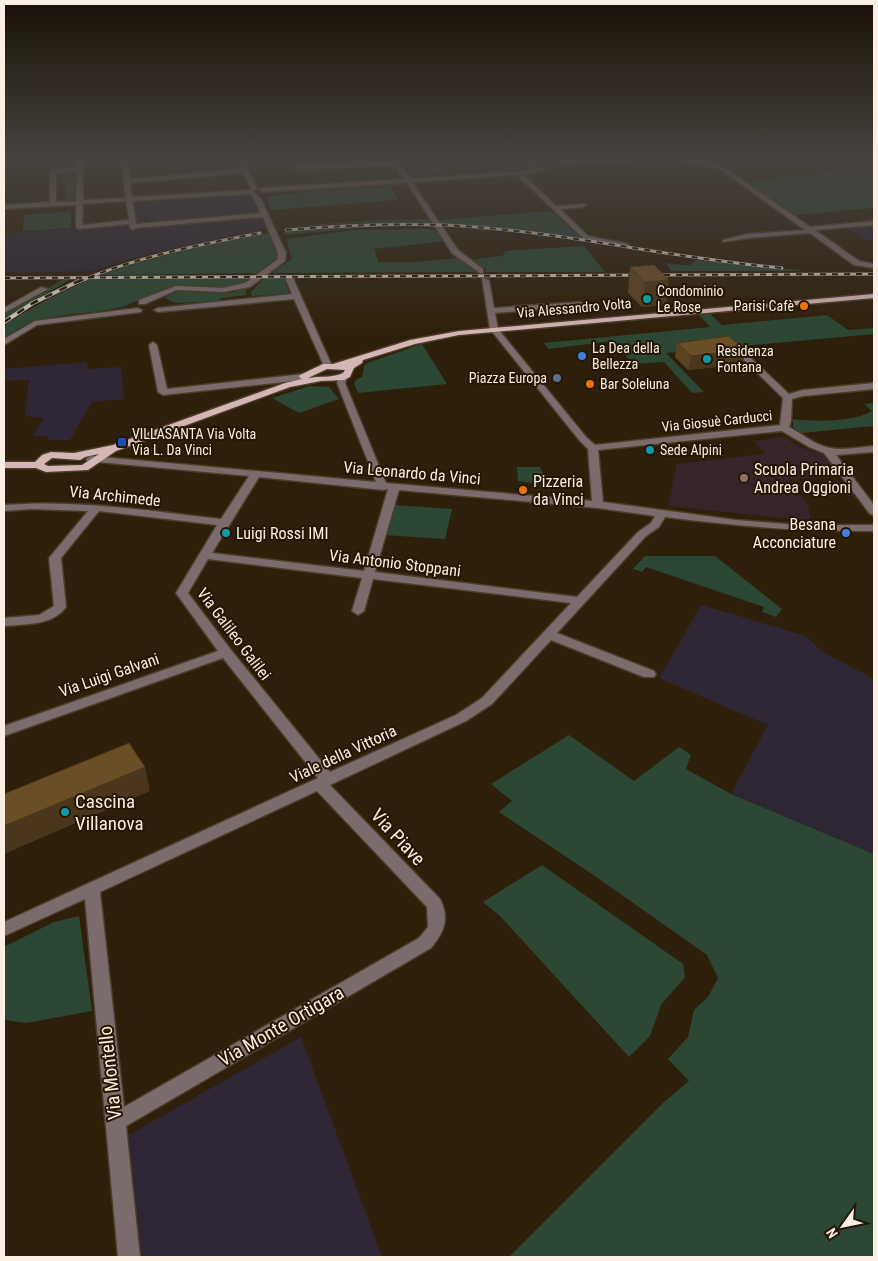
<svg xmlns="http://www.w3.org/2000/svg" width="878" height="1261" viewBox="0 0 878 1261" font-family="'Roboto Condensed',sans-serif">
<rect width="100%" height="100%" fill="#2e1f0a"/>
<path fill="#2e2635" d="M252,194L266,229L136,257L94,271L4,273V234L127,224L128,229L138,228L135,203Z
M874,225V240H865L847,228Z
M87,362L88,369L121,367L124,399L92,402L70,440H47L49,437L32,436L44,418L25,416L29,380L4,381V369Z
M701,605L803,635L825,653L874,679V854L731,794L768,725L659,678Z
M301,1037L382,1257H141L127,1136Z"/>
<path fill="#36242b" d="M784,437L800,447L822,454L840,475L789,480L808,505L811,521L668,506L677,464L765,454L754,441Z"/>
<path fill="#2c4733" d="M437,160L448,173L413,176L404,163Z
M493,160L534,164L535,167L526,170L505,172L502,169L508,166L495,163Z
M874,168V208L795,215L746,182C789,177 831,170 874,168Z
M75,171L74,202L60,203L59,200L65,199V177H59V172Z
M390,186L398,200L271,210L266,198L281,194Z
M71,211V228L23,231L24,215Z
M551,211L581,238L500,228L439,223L437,220Z
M430,219L432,223H362L281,227L380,220Z
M400,224L434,225L371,227L284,235L283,232L315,228Z
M427,229L437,230L446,241L374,249L379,262H415L459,258L477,272L272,273L292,259L286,239L356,230Z
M268,233L277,252L276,260L260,273L101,275C156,255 211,244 268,233Z
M584,246L605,272H485L486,269L473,260L504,255L505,251Z
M695,260L800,270L802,271H671L666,263L690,266Z
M253,278C228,296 198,282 171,287C153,290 138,303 121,307C82,317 36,310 4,339V326L8,322L48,299L90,279Z
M265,278H288L290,281L285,282L289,293L252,296L251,292Z
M70,279L4,320V314L62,280Z
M248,288L245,292L247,295L220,298L221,301L175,303L165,298C183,284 201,294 221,293C231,293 239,291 248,288Z
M710,314L722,325L827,315L848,330L874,328V334L666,353L704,392L692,393L664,362L633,364L613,341L548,349L544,343L710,327L699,315Z
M422,344L447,384L358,393L354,384L356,380L362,377L364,366L367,363Z
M310,386L329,387L339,399L299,413L272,398Z
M874,403V426L801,433L793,427V419C814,422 854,422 872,411L864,404Z
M517,467H540L548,485L518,481Z
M394,505L452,509L445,539L385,535Z
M645,556H715L782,609L776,617L762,612L764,607L646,567L642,572L633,569Z
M569,735L634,781L679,747L691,755L686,769L731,794L874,854V1257H509L664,1102L689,1081L668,1059L688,1037L694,1010L708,997L718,978L707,955L592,874L499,812L512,801L491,784Z
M542,865L683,964L685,977L661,1005L650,1036L629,1057L500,916L483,902Z
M79,916L92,1011L26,1023L4,1020V947L54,922Z"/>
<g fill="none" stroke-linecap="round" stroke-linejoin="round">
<g stroke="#4b3c28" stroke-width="3">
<path id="minor" d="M77,159H83V200L126,198L121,159H127L130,179L242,169L237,159H243L257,189L253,191L261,199L286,253L285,261L250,287L223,292L177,290L145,304H139V300L176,286L223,288L245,283L277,260L278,253L263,217L136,228L133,230L130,228L129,224L79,229L76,227V205L4,209V205L50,202V171L77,167ZM77,171L76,201L56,202V173ZM243,173L252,190L132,197L130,183ZM251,194L261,213L136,224L133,201ZM126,201L129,220L82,225L83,204Z
M391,159H397L410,179L526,171L548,167V169L524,175L556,206L585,204L586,205L583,207L560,209L588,236L629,244L625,246L584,239L517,175L412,182L458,250L483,269V273H480L452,253L407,183L262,192L259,190L262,188L404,179L395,165L297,170L294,168L297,166L393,161Z
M496,159H516L543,163L540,165Z
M603,159H637L634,161L558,165L555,163L558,161Z
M674,159L688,161L703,159L706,161L704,163L722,166L810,227L874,221V225L815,230L859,261L874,264V268L854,265L810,233L748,238L723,242V240L748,234L805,230L718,168L694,164L687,165Z
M287,278H293L332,366L331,368L324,366L294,299L158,312L154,310L158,308L292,294L286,280Z
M482,278L489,280L494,308L580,302L584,304L580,306L495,313L498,329L586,437L595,445L780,425L783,398L734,350L733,348L737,345L789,394L803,390L874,383V389L803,396L792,399L791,421L789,427C801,433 811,442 823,446C839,452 858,447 874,446V452L836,455L874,505V515L870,514L824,453L809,447L782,431L598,450L603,502L736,520L799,525H874V531C804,532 735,526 665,517L659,527L646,536L557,633L654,671L656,674L654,677H644L551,640L492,704L466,721L330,785L440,899C450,919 444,932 431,948L126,1126L140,1257H118L85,899L4,936V922L318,778L223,658L4,736V726L218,651L176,593L217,525L99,511L61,558L66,607C52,626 25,624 4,626V618L39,615L54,606L49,558L88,511L31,509L4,511V505C77,499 149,511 221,519L249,476L87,461L86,459L91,456L376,482L337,383L340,375L343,374L347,377L345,383L386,483L592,501L588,449L580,441L490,329ZM259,477L383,490L388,489L364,571L212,553ZM399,490L598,508L655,516L651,523L638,532L577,597L375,572ZM208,559L362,578L352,611L358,615L364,611L373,579L571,603L482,698L456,715L330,772L231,650L188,593ZM317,791L427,907L428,927L419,938L124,1107L100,892Z
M41,287L48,289L4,313V308Z
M138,308L142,310L141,312L37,325L4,345V339L35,321Z
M153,342L157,345L167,389L303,374L307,377L303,380L163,395L158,392L149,345Z"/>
</g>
<g stroke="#4b3c28" stroke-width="3">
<path id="major" d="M874,294V298L459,335L415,344L363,360L362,363L354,368L350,377L344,380L321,381L290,387L116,451L88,470L46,472L36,468H4V462H35L42,455L51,452L74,453L113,445L285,383L302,379L299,377L300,375L323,364H333L410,340L459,331ZM327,369L345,370L343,373C334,378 319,376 308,378ZM99,454L82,465L48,466L44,464L52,458L80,460L85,457Z"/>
</g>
<use href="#minor" fill="#7a6c6c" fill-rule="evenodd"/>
<use href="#major" fill="#d4b6b6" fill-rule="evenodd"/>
<g stroke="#d4c9ba" stroke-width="3">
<path id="rail-far1" d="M286,230C349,225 412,222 475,227C578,235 679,259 782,268
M4,278L874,274
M78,282C136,257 198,245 260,233"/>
</g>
<g stroke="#d4c9ba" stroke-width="4">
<path id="rail" d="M4,322L33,303L81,280"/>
</g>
<use href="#rail-far1" stroke="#241602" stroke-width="2" stroke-dasharray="6" stroke-linecap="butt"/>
<use href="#rail" stroke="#241602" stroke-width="2.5" stroke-dasharray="8" stroke-linecap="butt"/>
</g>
<path fill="#5b4321" d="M630,267L669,280L666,305L642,307L628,293Z
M677,343L743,364L688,370L675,357Z"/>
<path fill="#4a371b" d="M669,280L666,305L642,307L645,282Z
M745,350L743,364L688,370L691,356Z
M145,767L150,791L4,854V826Z"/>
<path fill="#6a4e26" stroke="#4a371b" d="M654,265L669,280L645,282L630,267Z
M729,336L745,350L691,356L677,343Z
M129,743L145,767L4,826V794Z"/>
<linearGradient id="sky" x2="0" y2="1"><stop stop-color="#191106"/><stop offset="0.47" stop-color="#46423e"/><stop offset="1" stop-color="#46423e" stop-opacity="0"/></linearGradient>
<rect width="878" height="335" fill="url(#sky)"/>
<g fill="#0f9aa8" stroke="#241602" stroke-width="2">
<circle cx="647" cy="299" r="5"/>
<circle cx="707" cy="359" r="5"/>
<circle cx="650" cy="450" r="5"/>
<circle cx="226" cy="533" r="5"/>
<circle cx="65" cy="812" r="5"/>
</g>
<g fill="#e8710a" stroke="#241602" stroke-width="2">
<circle cx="804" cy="306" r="5"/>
<circle cx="590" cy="384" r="5"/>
<circle cx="523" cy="490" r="5"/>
</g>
<g fill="#3f7fe0" stroke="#241602" stroke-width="2">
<circle cx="582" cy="356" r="5"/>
<circle cx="846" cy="533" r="5"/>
</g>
<circle fill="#5c6f8a" stroke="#241602" stroke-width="2" cx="557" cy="378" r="5"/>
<rect fill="#1a4fb4" stroke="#241602" stroke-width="2" x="117" y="437" width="10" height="10" rx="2.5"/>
<circle fill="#8d6e63" stroke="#241602" stroke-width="2" cx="744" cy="478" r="5"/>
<g text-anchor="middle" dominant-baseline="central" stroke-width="4" stroke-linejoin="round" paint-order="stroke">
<g font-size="14" fill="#faefe2" stroke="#241602" text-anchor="start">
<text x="657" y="291">Condominio<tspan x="657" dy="16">Le Rose</tspan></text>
<text x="794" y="306" text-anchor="end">Parisi Cafè</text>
<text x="592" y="348">La Dea della<tspan x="592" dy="16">Bellezza</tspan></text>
<text x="717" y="351">Residenza<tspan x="717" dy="16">Fontana</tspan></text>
<text x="547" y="378" text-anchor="end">Piazza Europa</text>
<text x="600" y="384">Bar Soleluna</text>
<text x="132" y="434">VILLASANTA Via Volta<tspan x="132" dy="16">Via L. Da Vinci</tspan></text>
<text x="660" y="450">Sede Alpini</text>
</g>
<g font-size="14" fill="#faefe2" stroke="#241602">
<text transform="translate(574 308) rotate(-5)">Via Alessandro Volta</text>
<text transform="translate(717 421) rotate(-6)">Via Giosuè Carducci</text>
</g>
<g font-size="16" fill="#faefe2" stroke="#241602" text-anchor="start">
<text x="754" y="469">Scuola Primaria<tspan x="754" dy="18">Andrea Oggioni</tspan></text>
<text x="533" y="481">Pizzeria<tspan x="533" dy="18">da Vinci</tspan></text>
<text x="836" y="524" text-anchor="end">Besana<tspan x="836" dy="18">Acconciature</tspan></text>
<text x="236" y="533">Luigi Rossi IMI</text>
</g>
<g font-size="16" fill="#faefe2" stroke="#241602">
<text transform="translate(412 473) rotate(5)">Via Leonardo da Vinci</text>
<text transform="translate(115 496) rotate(6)">Via Archimede</text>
<text transform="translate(395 563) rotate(7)">Via Antonio Stoppani</text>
<text transform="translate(234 634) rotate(53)">Via Galileo Galilei</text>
<text transform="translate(109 675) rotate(-19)">Via Luigi Galvani</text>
<text transform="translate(343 754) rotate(-25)">Viale della Vittoria</text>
</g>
<g font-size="19" fill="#faefe2" stroke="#241602" text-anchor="start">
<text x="75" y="801">Cascina<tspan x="75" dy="22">Villanova</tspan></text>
</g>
<g font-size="19" fill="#faefe2" stroke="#241602">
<text transform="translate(398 837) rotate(47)">Via Piave</text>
<text transform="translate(281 1026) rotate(-30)">Via Monte Ortigara</text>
<text transform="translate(110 1073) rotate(-96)">Via Montello</text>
</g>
</g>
<rect width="878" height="1261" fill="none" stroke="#faefe2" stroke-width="10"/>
<g transform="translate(843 1226) rotate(237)" stroke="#241602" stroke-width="4" paint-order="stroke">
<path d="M0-4L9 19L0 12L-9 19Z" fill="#faefe2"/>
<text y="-8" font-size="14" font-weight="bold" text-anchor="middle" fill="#faefe2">N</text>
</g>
</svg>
